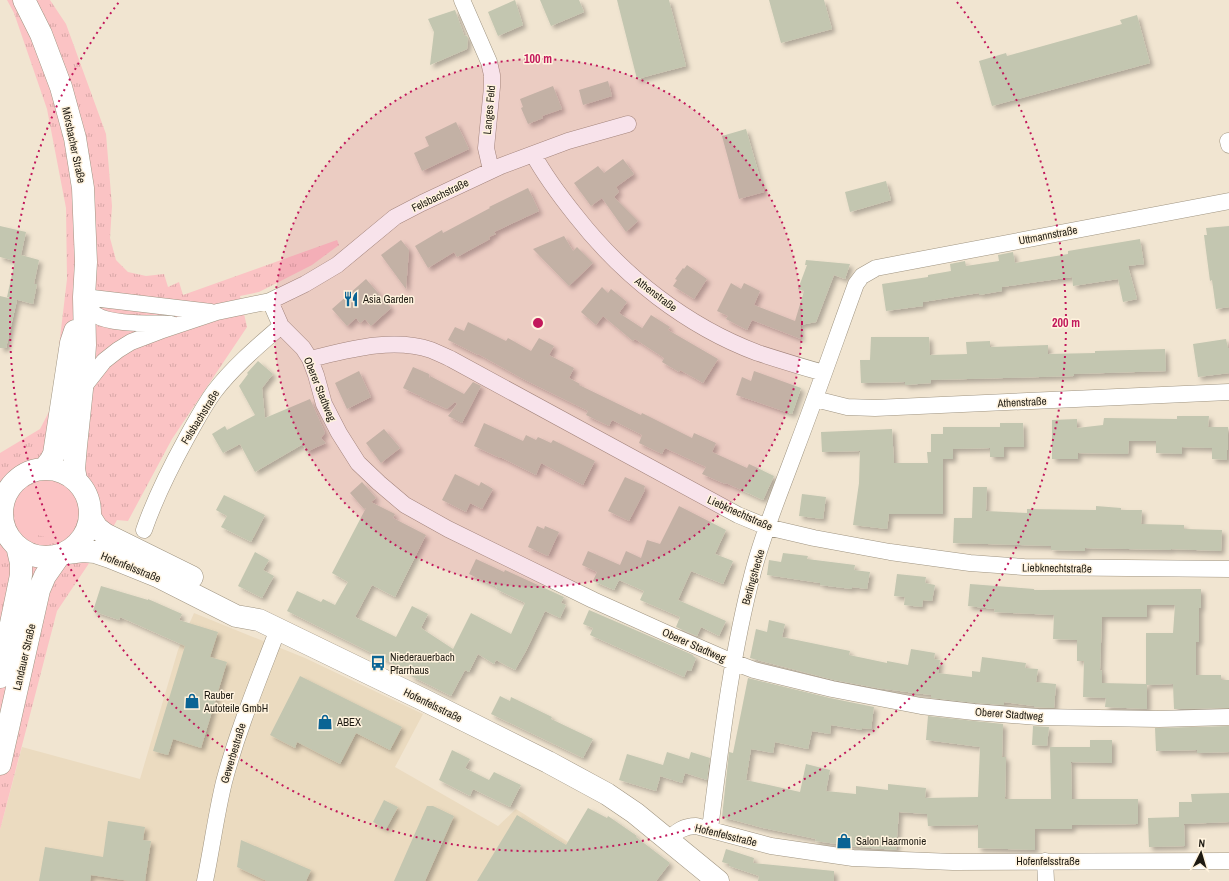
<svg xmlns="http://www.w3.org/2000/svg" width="1229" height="881" viewBox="0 0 1229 881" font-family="'Archivo Narrow',sans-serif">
<defs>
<pattern id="grass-tufts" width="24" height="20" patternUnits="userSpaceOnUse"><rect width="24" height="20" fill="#fbc3c4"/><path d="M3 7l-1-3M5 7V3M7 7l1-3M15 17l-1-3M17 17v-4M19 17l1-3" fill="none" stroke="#d7a7a7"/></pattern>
<filter id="shadow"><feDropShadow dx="3.5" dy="3.5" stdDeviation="2" flood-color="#0004"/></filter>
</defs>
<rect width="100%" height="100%" fill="#f1e5d1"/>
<path fill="#ebdbc0" d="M194,613L305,658L423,714L395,767L498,826L516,809L630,881H0V830L22,747L140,779L178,650Z"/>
<path fill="url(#grass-tufts)" d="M7,0H50L66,24L106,134L112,206L110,238L116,260L128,272L146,276L164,274L168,287L179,282L183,295L337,240L339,245L312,265L259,292L240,296L247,327L172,439L128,521L117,520L112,529L57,611L0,830V453L40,429L52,406L67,279L66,208L47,109L14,13Z"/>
<path fill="#fbc3c4" d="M48,480C81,488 89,520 63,541L19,531C6,505 19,484 48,480Z"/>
<path fill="#c3c6b0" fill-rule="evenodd" filter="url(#shadow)" d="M515,0L523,25L498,36L488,12Z
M540,0H579L584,12L551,26Z
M617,0H669L686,66L637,79Z
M769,0H824L832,29L781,43Z
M455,10L464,35L467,36L468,38L467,49L430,65L434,32L428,19Z
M1137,15L1150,63L992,106L979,61L1006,53L1007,56L1122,24L1120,20Z
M608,81L612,96L583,105L579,90Z
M553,86L562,109L542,116L543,118L528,124L521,108L523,107L520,99Z
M456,122L469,149L422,171L414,153L429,146L425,137Z
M746,129L764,192L739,199L722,136Z
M623,159L634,174L616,187L619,192L614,197L638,221L626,232L602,198L591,206L574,183L598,166L604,173Z
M886,181L891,200L850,212L845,192Z
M528,188L539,211L494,232L496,234L489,237L490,239L457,257L454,252L428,268L415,246L442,230L443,233L490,208L489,207Z
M0,226L26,232L21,255L39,260L34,284H37L33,304L7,297L15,261L0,257Z
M1229,226V307L1216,309L1212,280L1210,281L1204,235H1207L1206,228Z
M564,236L573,251L577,247L593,263L569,286L533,249Z
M1140,239L1144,264L1128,266L1137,299L1123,302L1118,279L1073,286L1072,277L1002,287V291L979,295V293L923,302V306L886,311L882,284L928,277V275L951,271L950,264L965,261L966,266L999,261L998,255L1013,252L1015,263L1068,254V251Z
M401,240L409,250L406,289L381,255Z
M806,260L850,264L845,279L834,275L816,322L800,325L801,339L752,320L747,330L726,319L728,316L717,311L731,283L741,289L744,283L760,291L754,305L795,321L804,291L798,289L807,265H805Z
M687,265L707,279L694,299L673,286L677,280L675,279L683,268L684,269Z
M366,279L391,308L371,326L365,319L360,323L356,318L347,326L332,309Z
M602,287L608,293L611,289L627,302L619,313L642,328L641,330L651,315L670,327L668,330L718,359L703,383L680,370L679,372L662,362L664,358L635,339L633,341L603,316L596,325L581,312Z
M0,296L17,300L6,348H0Z
M468,322L506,341L508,338L531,351L539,338L554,346L549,355L574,368L569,378L580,384L579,385L641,415L642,413L692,438L694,433L716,443L712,452L747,468L749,464L774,476L763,500L726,483L725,484L702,474L706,467L665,448L662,454L639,443L642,435L612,420L609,426L586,415L588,411L523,379L478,354V355L448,340L455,327L464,331Z
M871,337H929L930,355L967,354L966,342L990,341V347L1048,345V354L1095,353V351L1165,349L1166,371L1074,374V376L931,380V383L905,385V382L861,383L860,360H870Z
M1226,339L1228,348H1229V373L1198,377L1193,344Z
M258,361L273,374L262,388L265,418L310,399L325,433L321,438L326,443L306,452L303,444L255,472L240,444L223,453L212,434L225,426L227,430L255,415L239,386L248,374L247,373Z
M413,367L429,374V379L430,376L464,394L473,382L481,386L462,423L448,416L457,404L455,402L447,409L420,397V396L403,388Z
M359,371L371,397L347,409L335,383Z
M754,371L801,388L792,414L736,395L742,377L751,381Z
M1177,416H1209L1208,427H1228V449L1227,450V460L1212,459V448L1182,447V454L1156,453V441H1129L1128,454L1078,453V459H1052V420L1077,419V428L1103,425L1104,418L1177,419Z
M484,423L523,441L526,435L536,440L538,437L551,443L553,440L595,461L583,485L541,463L536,475L500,457V458L474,446Z
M1000,423H1023L1024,447H1004V457H990V448L953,449V459H943V514H889L887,529L853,525L859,483L860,451L822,452L821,432L892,429L894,463H928L927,452H931V434H943V427H1000Z
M384,429L400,448L381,463L366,443Z
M455,474L479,486L481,482L493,489L482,509L470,503L466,512L442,500Z
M625,477L645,486L644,489L645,490L629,521L608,511Z
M362,482L376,498L371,502L395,514L393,518L426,535L395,597L372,585L355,617L396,637L412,606L428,614L421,628L453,649L471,613L511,634L525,603L496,589L497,587L469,574L476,559L504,572L505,570L564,597L561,603L566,605L560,618L545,611L526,651L515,670L496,660L494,664L478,654L469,672L465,670L451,696L411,676L412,673L287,611L297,591L321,602L323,599L335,605L348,582L332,573L366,508L364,509L350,493Z
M973,487H987L986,511L1027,513V509L1096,510V506L1121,508V510H1142L1141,524L1184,525V529L1222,530L1221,551L1171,549V550L1085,548V551L1051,550V546L953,543L954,518H972Z
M802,494L826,497L823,519L799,516Z
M224,495L265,515L251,542L221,527L227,516L216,510Z
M679,506L726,530L715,554L733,561L723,584L691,571L678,600L726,621L719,636L701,627L697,636L676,627L680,617L640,600L644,591L619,580L614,590L593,581L597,572L582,565L588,551L620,565L626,551L641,558L647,540L660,544Z
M537,526L544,529L545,526L559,532L548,556L528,547Z
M255,552L269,560L263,570L274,576L262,598L238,586Z
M783,553L808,556L807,559L855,565L854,570L870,572L867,589L852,587V589L820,585V583L767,575L769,560L781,562Z
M897,574L926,577L925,583L935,585L932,601L923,600L922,607L904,605L905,597L894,596Z
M970,584L1034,589V590L1201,589V608H1199V642H1196V675H1221V680H1229V708L1174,709L1173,684L1147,685V709L1105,707L1106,698L1083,697L1084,661H1077V640L1053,639L1054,615L994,612L995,609L968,606ZM1147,605H1175L1173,633H1146V684L1102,683V671L1100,670L1102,617H1147Z
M101,586L148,600V599L182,614L179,620L218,632L210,657L227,662L201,748L173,739L168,755L153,751L185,646L120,617L119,620L93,611Z
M589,610L693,655V656L696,658L691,671L687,670L684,677L590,635L593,628L583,624Z
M769,620L785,624L782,637L850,651L849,655L887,663V661L908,665L911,649L935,653L934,659L940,660L938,673L972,677V671L980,672L982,657L1026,663L1025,668L1038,669L1036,682L1056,684L1054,708L1034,707V706L1004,702V705L975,703L931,698V695L877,688L834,680L750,658L756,629L767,632Z
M300,676L402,727L390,750L356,733L340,764L297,742L295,748L270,735Z
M748,678L830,698L874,707L871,729L862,728V730L831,725L830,734L812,731L808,749L775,742L773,753L751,749L746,780L800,792L806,764L830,770L826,791L856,794V786L888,790V784L926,788L925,798L978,797L980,747L926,740L928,716L1003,724L1002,757H1006L1005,799H1051L1050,747H1090V740H1112V763L1071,762L1072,799H1138V824L1072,825V829H1035V850L978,848V825L928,826L927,814L899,812L896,850L859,847L815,841L816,839L763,828L722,817L729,752L733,753Z
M500,696L510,701L511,697L552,717L551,719L593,739L583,758L491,714Z
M1033,726L1049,727L1047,746L1032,745Z
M1229,726V752L1197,753V750L1156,751L1155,728Z
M452,750L470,759L465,768L489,780L494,772L521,785L510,807L473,789L470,796L439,780Z
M667,752L689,759L691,752L710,758L707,780L685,773L682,783L660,776L661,774L656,791L619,780L627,754L663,765Z
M1229,793V822L1184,824L1185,846L1149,847L1148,818L1179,817V802H1192L1191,794Z
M384,800L398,807L386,829L373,822Z
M427,806H433L454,816L425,881H394Z
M588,808L607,818L608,816L637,836L636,837L670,863L656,881H477L517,815L566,845Z
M108,821L145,827L143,840L151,841L145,881H130L91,875L90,881H39L45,847L103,857Z
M241,840L311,870L306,881H267L237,867Z
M726,849L754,858L753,863L834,871V881H758L759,876L729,866V864L722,862Z"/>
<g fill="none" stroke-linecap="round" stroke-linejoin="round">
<g stroke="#9f9481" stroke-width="17">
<path id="street" d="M462,0L489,62L492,75V87L486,148L491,170
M1228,141L1229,145
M533,154C545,176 560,196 576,216C623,276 686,326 758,353C780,360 802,367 824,373
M84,297L211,312
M84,297C87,305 90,311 96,315C111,325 153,323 171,324
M270,301L281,326L303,348L310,359L316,375L324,404L339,433L358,463L379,483L405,505L448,529L593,600L675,637L733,662L754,670L832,689L921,706L974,712L1038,717L1159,719L1229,717
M310,359C348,350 392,337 431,350C438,353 445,356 451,359L738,515L767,527L814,538L890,552L970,563L1024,567L1229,569
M82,389L104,361L118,350L131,342L160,331L217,312L270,301L305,284L337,265L395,217L422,203L501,166L568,141L628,124
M815,399L847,407L875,408L1229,392
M144,530C155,498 169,470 186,439C195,423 203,407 214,392C233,367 258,346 281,326
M710,829C721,743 731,656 753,572C764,530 781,490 796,449C817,394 836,339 856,284L862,276L876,268L1229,201
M668,840C677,831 684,826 696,826L771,846L853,858L953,862L1229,861
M1045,861L1046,881
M205,881C212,847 216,815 224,782C238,729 259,679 278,629"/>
</g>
<g stroke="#9f9481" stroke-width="23">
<path id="secondary" d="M24,0L41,34L61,87L75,138L83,188L86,262L84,297L85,345L82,389L76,446L74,469L76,480
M2 513a44 44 0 1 1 88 0a44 44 0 1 1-88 0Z
M44,469L51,460L54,454L71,343L75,331
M90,517L97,528L105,534L192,577
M67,553L83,551L95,552L110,557L157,576L236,616L259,620L424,700L548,762L607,794L635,813L718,881
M0,677L21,575V563L17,546
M0,764L39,590L45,576L59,556"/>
</g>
<use href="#street" stroke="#fff" stroke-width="16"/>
<use href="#secondary" stroke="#fff" stroke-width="22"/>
</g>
<circle cx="538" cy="323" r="264" fill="#c2185b" fill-opacity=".12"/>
<g fill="none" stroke="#c2185b" stroke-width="2" stroke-dasharray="2 4">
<circle cx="538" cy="323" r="264"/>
<path d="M957 2A528 528 0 1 1 119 2"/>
</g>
<defs>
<g id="restaurant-bare" transform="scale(1.2)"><path d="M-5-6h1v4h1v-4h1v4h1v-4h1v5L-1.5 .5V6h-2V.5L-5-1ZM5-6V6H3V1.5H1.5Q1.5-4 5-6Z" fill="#0a6494" stroke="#fff3de" stroke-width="2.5" paint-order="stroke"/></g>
<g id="bus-bare" transform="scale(1.2)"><path d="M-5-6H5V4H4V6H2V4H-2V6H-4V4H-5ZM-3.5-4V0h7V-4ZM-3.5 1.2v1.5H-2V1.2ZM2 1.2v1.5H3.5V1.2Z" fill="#0a6494" stroke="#fff3de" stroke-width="2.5" paint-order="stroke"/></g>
<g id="shop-bare" transform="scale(1.2)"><path d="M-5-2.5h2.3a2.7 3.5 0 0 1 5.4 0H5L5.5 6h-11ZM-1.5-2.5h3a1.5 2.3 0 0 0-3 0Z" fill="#0a6494" stroke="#fff3de" stroke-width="2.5" paint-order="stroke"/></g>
</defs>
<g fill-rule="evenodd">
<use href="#restaurant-bare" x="351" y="299"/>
<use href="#bus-bare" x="378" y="663"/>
<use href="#shop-bare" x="192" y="701"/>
<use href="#shop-bare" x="325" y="722"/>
<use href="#shop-bare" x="844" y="841"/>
</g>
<g text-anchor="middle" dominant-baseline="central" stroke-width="3" stroke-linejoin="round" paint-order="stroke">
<g font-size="11" fill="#1e1a12" stroke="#fff3de">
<text transform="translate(489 110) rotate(-85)">Langes Feld</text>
<text transform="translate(74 145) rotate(78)">Mörsbacher Straße</text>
<text transform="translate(440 195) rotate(-26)">Felsbachstraße</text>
<text transform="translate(1048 235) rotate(-11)">Uttmannstraße</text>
<text transform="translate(656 294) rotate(37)">Athenstraße</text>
<text transform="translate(320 389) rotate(68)">Oberer Stadtweg</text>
<text transform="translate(1022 402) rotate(-3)">Athenstraße</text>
<text transform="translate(200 417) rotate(-58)">Felsbachstraße</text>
<text transform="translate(740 513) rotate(24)">Liebknechtstraße</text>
<text transform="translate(131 567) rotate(22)">Hofenfelsstraße</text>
<text transform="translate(1057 568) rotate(1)">Liebknechtstraße</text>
<text transform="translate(753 577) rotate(-74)">Berlingshecke</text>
<text transform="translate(694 645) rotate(24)">Oberer Stadtweg</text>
<text transform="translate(24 657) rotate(-77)">Landauer Straße</text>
<text transform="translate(433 705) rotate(26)">Hofenfelsstraße</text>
<text transform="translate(1009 714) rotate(4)">Oberer Stadtweg</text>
<text transform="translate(233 753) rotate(-73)">Gewerbestraße</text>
<text transform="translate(726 835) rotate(14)">Hofenfelsstraße</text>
<text x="1048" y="861">Hofenfelsstraße</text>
</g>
<g font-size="11" fill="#1e1a12" stroke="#fff3de" text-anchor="start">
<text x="363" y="299">Asia Garden</text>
<text x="390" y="657">Niederauerbach<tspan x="390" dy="13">Pfarrhaus</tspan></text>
<text x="204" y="695">Rauber<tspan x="204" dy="13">Autoteile GmbH</tspan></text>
<text x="337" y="722">ABEX</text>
<text x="856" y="841">Salon Haarmonie</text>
</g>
</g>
<circle cx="538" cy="323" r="6" fill="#c2185b" stroke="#fff3de" stroke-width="2"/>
<g font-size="12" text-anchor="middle" font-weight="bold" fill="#c2185b" stroke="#fff3de" stroke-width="3" stroke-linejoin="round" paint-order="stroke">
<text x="538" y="63">100 m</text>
<text x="1066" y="327">200 m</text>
</g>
<g transform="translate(1201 853) rotate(5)" stroke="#fff3de" stroke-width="3" paint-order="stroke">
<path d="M0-3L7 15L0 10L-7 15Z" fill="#1e1a12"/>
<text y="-6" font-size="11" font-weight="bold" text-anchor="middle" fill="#1e1a12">N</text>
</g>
</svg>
